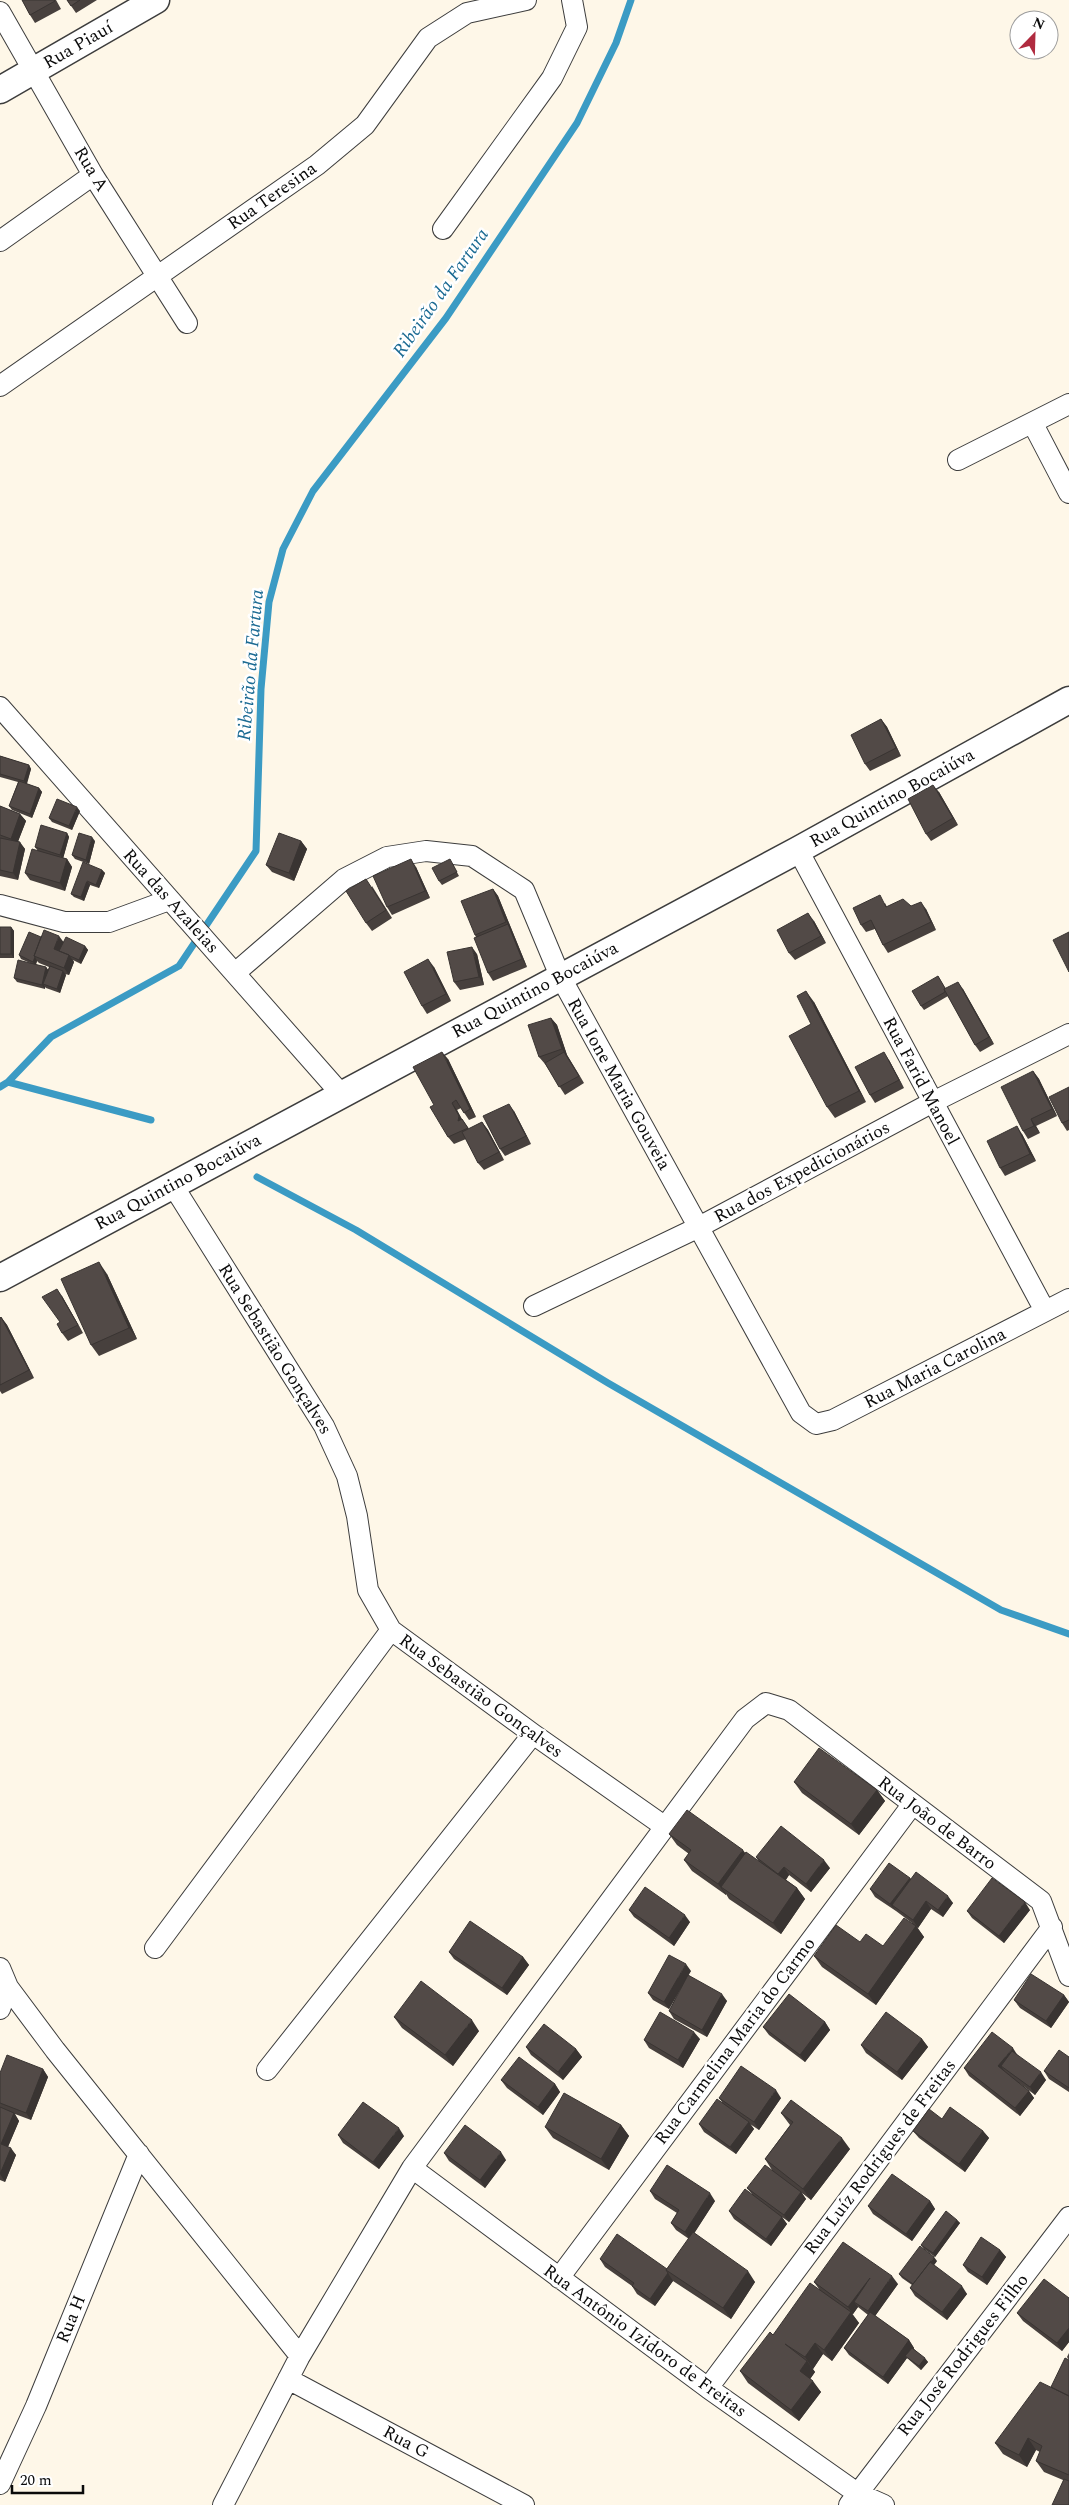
<svg xmlns="http://www.w3.org/2000/svg" width="1069" height="2505" viewBox="0 0 1069 2505" font-family="Spectral,serif">
<rect width="100%" height="100%" fill="#fef7e8"/>
<g fill="none" stroke-linecap="round" stroke-linejoin="round">
<path stroke="#3b9bc4" stroke-width="7" d="M8,1082L151,1120
M0,1087L8,1082L51,1037L179,966L256,851L261,689L269,602L283,549L313,491L446,318L577,123L616,43L631,0
M257,1177L356,1230L608,1383L1001,1610L1069,1634"/>
<g stroke="#3d3d3d" stroke-width="22">
<path id="minor" d="M0,12L93,175L187,323
M443,229L552,78L577,27L572,0
M0,241L93,175
M0,386L317,165L365,125L428,38L467,13L526,0
M1033,424L1069,493
M958,460L1069,404
M0,707L342,1095
M798,850L1045,1311
M0,905L64,922H109L169,900
M235,973L344,879L387,857L426,851L472,856L524,890L560,976L801,1413L816,1424L833,1420L1069,1299
M172,1184L324,1426L347,1476L357,1516L368,1590L391,1630L533,1734L664,1826
M534,1306L697,1228L933,1102L1069,1034
M155,1948L391,1630
M0,1968L8,1987L55,2050L300,2356
M0,2009L8,1987
M267,2070L533,1734
M412,2168L708,2388L857,2493L884,2505
M559,2278L912,1805
M288,2379L524,2505
M708,2388L1052,1927
M0,2484L36,2406L139,2154
M223,2505L300,2356L412,2168L745,1719L766,1703L789,1710L1041,1901L1069,1976
M849,2505L1069,2217"/>
</g>
<g stroke="#3d3d3d" stroke-width="29">
<path id="tertiary" d="M0,90L156,0
M0,1278L798,850L1069,700"/>
</g>
<use href="#minor" stroke="#fff" stroke-width="20"/>
<use href="#tertiary" stroke="#fff" stroke-width="26"/>
</g>
<path fill="#47403d" fill-rule="evenodd" d="M22,0H56L61,9L35,23L30,15Z
M67,0H97L76,13Z
M881,719L887,727L901,756L870,771L865,764Z
M0,756L29,765L31,769L27,784L39,788L42,792L32,818L12,810L9,806L18,782L0,777Z
M939,792L958,825L931,841L926,834Z
M0,806L20,814L26,821L18,841L25,849L18,880L0,876Z
M80,811L72,830L52,822L49,818Z
M67,833L69,837L63,858L67,859L72,867L65,891L30,880L25,873L38,851L35,847Z
M95,841L89,864L75,859L72,855Z
M301,841L307,849L294,881L272,872L266,865Z
M452,863L459,876L442,885L439,881Z
M416,867L430,898L392,915L387,907Z
M102,870L105,873L99,888L90,885L84,901L74,897L71,894Z
M372,886L392,918L372,931L366,923Z
M493,889L498,896L527,967L493,981L488,973L476,937L475,935Z
M885,903L887,907L911,906L926,909L936,930L888,953L883,945L875,929L866,932L861,925Z
M814,921L826,943L795,960L789,953Z
M0,927H11L14,931V958H0Z
M41,937L63,942L85,946L88,950L81,964L73,960L74,962L69,975L65,974L66,975L60,993L46,988L45,987V989L17,982L14,978L30,963L21,959L19,955ZM37,961L39,963L49,967L48,970L46,967L36,965Z
M477,954L484,985L460,990L454,982Z
M434,967L451,1001L427,1014L422,1006Z
M938,976L945,988L963,989L994,1044L980,1052L975,1045L948,996L924,1010L921,1006Z
M814,1002L866,1102L835,1118L827,1107L811,1024Z
M551,1018L557,1025L567,1055L584,1083L565,1095L545,1064L539,1057Z
M448,1059L476,1117L469,1120L461,1108L457,1110L462,1119L469,1129L482,1122L488,1130L504,1160L484,1170L478,1163L466,1139L454,1144L448,1137L434,1105Z
M889,1060L904,1088L875,1103L870,1095Z
M1033,1071L1039,1079L1057,1116L1036,1126L1040,1133L1028,1139L1023,1131Z
M1069,1087V1130L1067,1131L1062,1123Z
M514,1111L531,1144L505,1156L500,1149Z
M1022,1134L1036,1161L1005,1176L1000,1168Z
M107,1274L137,1339L99,1356L91,1345Z
M62,1296L83,1333L68,1341L62,1333L60,1323Z
M1,1317L7,1325L34,1378L2,1394L0,1391V1318Z
M794,1782L877,1790L885,1801L859,1835L802,1793Z
M669,1834L745,1853L759,1862L756,1857L830,1868L811,1892L789,1875L786,1880L797,1888L805,1899L781,1934L729,1899L726,1894V1895L692,1871L684,1860L689,1854L677,1845Z
M910,1878L911,1879L953,1903L943,1917L931,1909L918,1928L917,1927L924,1937L876,2005L822,1967L814,1956L860,1942L883,1946L912,1923L896,1911L875,1897L870,1889Z
M629,1910L690,1922L674,1946L634,1917Z
M1030,1910L1004,1943L972,1918L967,1911Z
M449,1952L523,1957L529,1965L507,1995L454,1959Z
M691,1971L688,1975L727,2001L707,2037L674,2019L669,2011L687,1978L669,2009L653,2000L648,1993Z
M1064,1995L1069,2002L1051,2028L1020,2008L1014,2000Z
M394,2017L479,2031L453,2066L402,2028Z
M825,2022L830,2030L805,2062L769,2035L763,2027Z
M700,2039L683,2068L649,2048L644,2040Z
M922,2039L928,2047L902,2080L866,2053L861,2045Z
M526,2047L576,2049L582,2057L563,2080L531,2055Z
M1016,2054L1046,2080L1035,2095L1018,2082L1029,2091L1034,2098L1020,2116L969,2076L964,2068Z
M1069,2057V2092L1049,2079L1044,2071Z
M43,2069L48,2077L31,2120L15,2114L19,2121L8,2147L16,2155L5,2182L0,2180V2073Z
M501,2080L555,2084L560,2092L543,2115L507,2088Z
M719,2098H781L759,2130L750,2124L754,2129L736,2154L704,2132L699,2124L722,2102Z
M781,2113L850,2149L811,2200L802,2193L806,2199L789,2222L782,2217L787,2224L771,2246L734,2219L729,2211L752,2194L747,2188L772,2170L765,2159L790,2125Z
M942,2119L983,2131L989,2138L965,2172L919,2138L913,2131Z
M621,2125L629,2136L609,2170L553,2138L545,2127Z
M338,2135L404,2136L379,2169L343,2143Z
M444,2153L506,2160L485,2188L449,2161Z
M650,2191L715,2201L694,2233L755,2282L731,2319L673,2281L655,2306L637,2294L632,2286L605,2267L600,2259L667,2269L689,2239L676,2230L671,2223L677,2213L655,2199Z
M930,2201L935,2209L912,2241L873,2214L868,2206Z
M957,2220L960,2223L935,2257L924,2249L921,2245Z
M1000,2250L1006,2257L987,2285L968,2272L963,2265Z
M937,2261L934,2265L967,2294L947,2320L915,2296L910,2288L912,2285L902,2278L899,2274Z
M814,2282L898,2284L875,2316L909,2340L914,2348V2349L928,2362L921,2370L907,2358L888,2384L849,2355L844,2348L868,2315L858,2307L853,2314H852L859,2323L832,2361L823,2354L813,2369L812,2368L815,2372L810,2379L821,2392L799,2421L748,2383L740,2371L773,2335L819,2289Z
M1069,2298V2342L1062,2351L1023,2321L1017,2313Z
M1069,2353V2505L1063,2480L1044,2472L1036,2461L1040,2452L1036,2450L1027,2467L1003,2454L995,2443L1051,2387L1069,2360L1067,2357Z"/>
<path fill="#393432" d="M881,719L887,727L901,756L896,748Z
M29,765L31,769L26,785L24,781Z
M933,785L939,792L958,825L953,818Z
M39,788L42,792L32,818L30,814Z
M77,807L80,811L72,830L69,826Z
M20,814L26,821L16,847L11,839Z
M67,833L69,837L63,859L60,855Z
M92,837L95,841L89,864L86,860Z
M301,841L307,849L294,881L289,873Z
M20,842L25,849L18,880L13,873Z
M67,859L72,867L65,891L60,883Z
M411,859L416,867L430,898L425,891Z
M102,870L105,873L99,888L96,885Z
M87,881L90,885L84,901L81,897Z
M493,889L498,896L527,967L522,959Z
M921,902L926,909L936,930L931,922Z
M808,913L814,921L826,943L821,936Z
M11,927L14,931V958L11,954Z
M59,936L65,944L61,952L54,949Z
M85,946L88,950L81,964L79,960Z
M472,947L477,954L484,985L479,977Z
M69,955L74,962L69,975L64,968Z
M35,957L37,961L35,966L33,962Z
M428,959L434,967L451,1001L446,994Z
M46,967L49,971L43,984L45,987V989L42,985Z
M63,971L66,975L60,993L57,989Z
M958,982L963,989L994,1044L989,1037Z
M806,991L814,1002L866,1102L859,1091Z
M551,1018L557,1025L567,1055L584,1083L562,1049Z
M442,1052L448,1059L476,1117L470,1109Z
M884,1052L889,1060L904,1088L899,1080Z
M1033,1071L1039,1079L1057,1116L1052,1109Z
M452,1103L457,1110L464,1124L458,1121Z
M509,1104L514,1111L531,1144L526,1136Z
M1031,1119L1036,1126L1040,1133L1034,1126Z
M482,1122L488,1130L504,1160L499,1152Z
M1017,1126L1022,1134L1036,1161L1030,1154Z
M99,1262L107,1274L137,1339L129,1328Z
M57,1289L62,1296L83,1333L78,1325Z
M1,1317L7,1325L34,1378L29,1370Z
M877,1790L885,1801L859,1835L851,1824Z
M743,1850L751,1861L721,1887L726,1894V1895L718,1884Z
M824,1860L830,1868L811,1892L806,1884Z
M784,1867L789,1875L784,1882L778,1874Z
M910,1878L915,1885L892,1905L896,1911L890,1904Z
M797,1888L805,1899L781,1934L773,1923Z
M948,1896L953,1903L943,1917L938,1910Z
M926,1901L931,1909L918,1928L913,1920Z
M1025,1902L1030,1910L1004,1943L999,1936Z
M685,1915L690,1922L674,1946L669,1938Z
M916,1926L924,1937L876,2005L868,1994Z
M523,1957L529,1965L507,1995L502,1988Z
M686,1964L691,1971L669,2009L664,2002Z
M722,1994L727,2001L707,2037L702,2030Z
M1064,1995L1069,2002L1051,2028L1046,2021Z
M472,2020L479,2031L453,2066L445,2055Z
M825,2022L830,2030L805,2062L800,2055Z
M694,2032L700,2039L683,2068L678,2060Z
M922,2039L928,2047L902,2080L897,2072Z
M1013,2048L1018,2056L1001,2066L1005,2072L998,2066Z
M576,2049L582,2057L563,2080L558,2072Z
M43,2069L48,2077L31,2120L26,2113Z
M1041,2072L1046,2080L1035,2095L1030,2087Z
M555,2084L560,2092L543,2115L538,2107Z
M776,2090L781,2098L759,2130L754,2122Z
M1029,2091L1034,2098L1020,2116L1015,2108Z
M14,2113L19,2121L6,2151L1,2144Z
M749,2122L754,2129L736,2154L730,2147Z
M621,2125L629,2136L609,2170L601,2159Z
M399,2128L404,2136L379,2169L373,2162Z
M983,2131L989,2138L965,2172L959,2164Z
M842,2138L850,2149L811,2200L803,2189Z
M11,2148L16,2155L5,2182L0,2174Z
M501,2152L506,2160L485,2188L480,2180Z
M801,2192L806,2199L789,2222L784,2215Z
M710,2193L715,2201L690,2240L685,2232Z
M930,2201L935,2209L912,2241L906,2234Z
M782,2217L787,2224L771,2246L766,2239Z
M957,2220L960,2223L935,2257L933,2253Z
M1000,2250L1006,2257L987,2285L982,2277Z
M934,2257L937,2261L916,2289L914,2285Z
M748,2271L755,2282L731,2319L723,2308Z
M668,2273L673,2281L655,2306L650,2299Z
M892,2276L898,2284L873,2319L868,2311Z
M870,2278L854,2302L858,2307L853,2314L848,2307Z
M962,2286L967,2294L947,2320L942,2312Z
M851,2312L859,2323L832,2361L824,2350Z
M1069,2328V2342L1062,2351L1057,2343Z
M909,2340L914,2348L907,2357L905,2356L907,2358L888,2384L883,2377Z
M815,2343L823,2354L813,2369L805,2357Z
M925,2358L928,2362L921,2370L919,2366Z
M807,2361L815,2372L808,2382L800,2371Z
M813,2381L821,2392L799,2421L791,2410Z
M1028,2438L1036,2450L1027,2467L1019,2455Z"/>
<path fill="#524a47" stroke="#393432" d="M22,0H54L55,1L30,15Z
M67,0H80L71,6Z
M881,719L896,748L865,764L851,735Z
M0,756L29,765L24,781L0,774Z
M19,781L39,788L30,814L9,806Z
M933,785L953,818L926,834L908,799Z
M57,799L77,807L69,826L49,818Z
M0,806L20,814L11,839L0,835Z
M41,825L67,833L60,855L35,847Z
M79,833L92,837L86,860L72,855Z
M279,833L301,841L289,873L266,865Z
M0,838L20,842L13,873L0,870Z
M32,849L67,859L60,883L25,873Z
M411,859L425,891L387,907L373,876Z
M450,859L457,872L439,881L432,868Z
M83,862L102,870L96,885L87,881L81,897L71,894Z
M366,879L386,910L366,923L346,891Z
M493,889L506,922L475,935L461,901Z
M880,895L886,907L903,899L911,906L921,902L931,922L883,945L871,920L861,925L853,908Z
M808,913L821,936L789,953L777,930Z
M508,924L522,959L488,973L474,938Z
M0,927H11V954H0Z
M44,930L59,936L54,949L69,955L64,968L34,956Z
M29,932L41,937L34,956L35,957L33,962L19,955Z
M1069,932V972L1053,940Z
M66,937L85,946L79,960L70,956L69,955L59,951Z
M472,947L479,977L454,982L447,952Z
M428,959L446,994L422,1006L404,972Z
M18,960L46,967L42,985L14,978Z
M50,966L63,971L57,989L43,984Z
M938,976L945,988L944,989L945,992L921,1006L912,991Z
M958,982L989,1037L975,1045L944,989Z
M806,991L859,1091L827,1107L789,1036L811,1024L797,996Z
M551,1018L562,1049L539,1057L528,1025Z
M442,1052L470,1109L464,1113L456,1100L452,1103L459,1116L458,1121L462,1119L468,1128L448,1137L430,1107L434,1105L413,1067Z
M564,1052L579,1076L559,1087L545,1063Z
M884,1052L899,1080L870,1095L855,1067Z
M1033,1071L1052,1109L1031,1119L1034,1126L1023,1131L1001,1087Z
M1069,1087V1120L1062,1123L1049,1097Z
M509,1104L526,1136L500,1149L483,1116Z
M482,1122L499,1152L478,1163L462,1132Z
M1017,1126L1030,1154L1000,1168L987,1141Z
M99,1262L129,1328L91,1345L61,1279Z
M57,1289L78,1325L62,1333L57,1324L60,1322L42,1297Z
M1,1317L29,1370L0,1385V1318Z
M819,1748L877,1790L851,1824L794,1782Z
M687,1810L743,1850L718,1884L684,1860L691,1850L669,1834Z
M781,1826L824,1860L806,1884L784,1867L778,1874L756,1857Z
M746,1852L797,1888L773,1923L721,1887Z
M889,1863L910,1878L890,1904L870,1889Z
M916,1872L948,1896L938,1910L926,1901L913,1920L892,1905Z
M992,1878L1025,1902L999,1936L967,1911Z
M645,1887L685,1915L669,1938L629,1910Z
M904,1918L916,1926L868,1994L814,1956L836,1925L860,1942L866,1934L883,1946Z
M470,1921L523,1957L502,1988L449,1952Z
M669,1955L686,1964L664,2002L648,1993Z
M1031,1974L1064,1995L1046,2021L1014,2000Z
M688,1975L722,1994L702,2030L669,2011Z
M421,1981L472,2020L445,2055L394,2017Z
M789,1994L825,2022L800,2055L763,2027Z
M660,2012L694,2032L678,2060L644,2040Z
M886,2012L922,2039L897,2072L861,2045Z
M544,2024L576,2049L558,2072L526,2047Z
M992,2032L1013,2048L998,2066L1029,2091L1015,2108L964,2068Z
M1059,2050L1069,2057V2088L1044,2071Z
M1012,2051L1041,2072L1030,2087L1001,2066Z
M7,2055L43,2069L26,2113L0,2103V2073Z
M519,2057L555,2084L538,2107L501,2080Z
M741,2066L776,2090L754,2122L719,2098Z
M564,2093L621,2125L601,2159L545,2127Z
M717,2099L749,2122L730,2147L699,2124Z
M791,2100L842,2138L803,2189L765,2159L793,2122L781,2113Z
M363,2102L399,2128L373,2162L338,2135Z
M0,2107L14,2113L1,2144L11,2148L0,2174Z
M950,2107L983,2131L959,2164L913,2131L929,2109L942,2119Z
M465,2125L501,2152L480,2180L444,2153Z
M667,2165L710,2193L685,2232L671,2223L679,2210L650,2191Z
M765,2165L801,2192L784,2215L747,2188Z
M892,2174L930,2201L906,2234L868,2206Z
M745,2189L782,2217L766,2239L729,2211Z
M946,2211L957,2220L933,2253L921,2245Z
M693,2232L748,2271L723,2308L666,2270Z
M617,2234L667,2269L666,2270L668,2273L650,2299L632,2286L634,2283L600,2259Z
M981,2237L1000,2250L982,2277L963,2265Z
M843,2242L892,2276L868,2311L854,2302L870,2278L848,2307L814,2282Z
M920,2246L934,2257L913,2284L899,2274Z
M930,2262L962,2286L942,2312L910,2288Z
M1044,2279L1069,2298V2328L1057,2343L1017,2313Z
M810,2283L851,2312L824,2350L815,2343L805,2357L785,2344L807,2361L800,2371L813,2381L791,2410L740,2371L770,2332L773,2335Z
M870,2312L909,2340L883,2377L844,2348Z
M912,2348L925,2358L919,2366L905,2356Z
M1065,2358L1069,2360V2396L1051,2387Z
M1040,2382L1069,2396V2475L1036,2461L1042,2446L1028,2438L1019,2455L995,2443Z
M1064,2479L1069,2481V2505H1052Z"/>
<g text-anchor="middle" dominant-baseline="central" stroke-width="5" stroke-linejoin="round" paint-order="stroke">
<g font-size="18" fill="#0a0a0a" stroke="#fff">
<text transform="translate(78 45) rotate(-30)">Rua Piauí</text>
<text transform="translate(91 169) rotate(59)">Rua A</text>
<text transform="translate(272 196) rotate(-35)">Rua Teresina</text>
<text transform="translate(892 798) rotate(-29)">Rua Quintino Bocaiúva</text>
<text transform="translate(171 901) rotate(48)">Rua das Azaleias</text>
<text transform="translate(535 990) rotate(-28)">Rua Quintino Bocaiúva</text>
<text transform="translate(921 1081) rotate(62)">Rua Farid Manoel</text>
<text transform="translate(619 1084) rotate(61)">Rua Ione Maria Gouveia</text>
<text transform="translate(802 1172) rotate(-28)">Rua dos Expedicionários</text>
<text transform="translate(178 1182) rotate(-28)">Rua Quintino Bocaiúva</text>
<text transform="translate(275 1349) rotate(58)">Rua Sebastião Gonçalves</text>
<text transform="translate(935 1368) rotate(-27)">Rua Maria Carolina</text>
<text transform="translate(481 1696) rotate(36)">Rua Sebastião Gonçalves</text>
<text transform="translate(937 1823) rotate(37)">Rua João de Barro</text>
<text transform="translate(735 2041) rotate(-53)">Rua Carmelina Maria do Carmo</text>
<text transform="translate(880 2157) rotate(-53)">Rua Luíz Rodrigues de Freitas</text>
<text transform="translate(71 2319) rotate(-68)">Rua H</text>
<text transform="translate(645 2341) rotate(36)">Rua Antônio Izidoro de Freitas</text>
<text transform="translate(963 2355) rotate(-52)">Rua José Rodrigues Filho</text>
<text transform="translate(406 2442) rotate(28)">Rua G</text>
</g>
<g font-size="19" font-style="italic" fill="#1c6b93" stroke="#fff">
<text transform="translate(441 293) rotate(-55)">Ribeirão da Fartura</text>
<text transform="translate(251 665) rotate(-85)">Ribeirão da Fartura</text>
</g>
</g>
<g transform="translate(1034 35) rotate(23)"><circle r="24" fill="#ffffff" stroke="#9d9d9d"/>
<path d="M0-4L9 19L0 12L-9 19Z" fill="#b02b3f"/>
<text y="-8" font-size="14" font-weight="bold" text-anchor="middle" fill="#0a0a0a">N</text>
</g>
<path d="M12 2485v8h71v-8" fill="none" stroke="#0a0a0a" stroke-width="2.5"/>
<text x="20" y="2485" font-size="15" fill="#0a0a0a" stroke="#ffffff" stroke-width="4" paint-order="stroke">20 m</text>
</svg>
